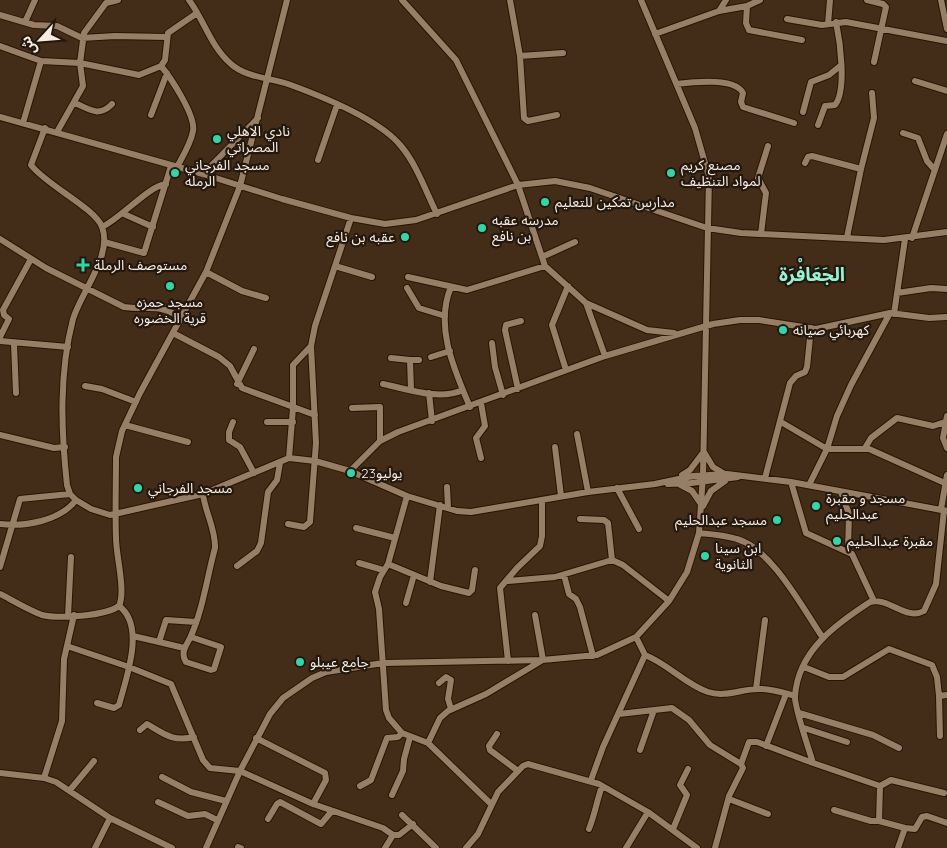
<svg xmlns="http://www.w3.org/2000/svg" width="947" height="848" viewBox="0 0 947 848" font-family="Quicksand,'Noto Sans Arabic',sans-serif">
<rect width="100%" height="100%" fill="#432d18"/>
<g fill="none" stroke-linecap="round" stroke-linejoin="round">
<g stroke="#291502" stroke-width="8">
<path id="minor" d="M189,0C204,20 211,47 231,64C245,77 270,78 288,84C321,96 379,119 401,146C417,165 426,192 437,214
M402,0L456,60L518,185L545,266L586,303L605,356
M510,0L520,56L524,118L528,121L557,115
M867,0L883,4L886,7L874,62
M941,0L947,29
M747,6L746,23L749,30L802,40
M719,11L747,6L760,0
M0,15L34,25L57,26L82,38L115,36L166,37
M787,19L822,25L846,22L947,41
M25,22L35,0
M828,24L830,0
M655,34L719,11L726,0
M0,46L41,61L23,123
M520,56L563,53
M41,61L80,63L139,75L161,66L165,60L168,33L197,13
M161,66C171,78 196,116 193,131C191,143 183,156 177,167
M915,81L947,91
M677,84C692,82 735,77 743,93L741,102L743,107L794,123
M75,103C89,109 99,118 112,104
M803,112L811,82L829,75L840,66
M151,115L167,73
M0,117L203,174L282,199L351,218L385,224L416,220L518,185L555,181L590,188L707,228L741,233L884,240L947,232
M818,125L825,106L835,105C847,90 840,41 836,22
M45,128L31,165C46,185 95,208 102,227C113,255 81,292 73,319C59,373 61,430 67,485L70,494L76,500L91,509L110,515L203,494L289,458L315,461L350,471L407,496L457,511L471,512L588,492L655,484L693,476L727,474L791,482L947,511
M57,132L83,86L80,63L84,33L106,3L118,0
M903,133L918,138L927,161L934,169
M318,160L337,105
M805,163L808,157L812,156L861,169
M203,174L258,118
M124,214L153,227
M102,227C121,218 150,185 166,184
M761,234L766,193L758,178L768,146
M847,237L861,169L874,118L872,93
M912,238L947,134
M0,239L46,268L124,307C149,311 157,302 181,318
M104,242L144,253L171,166
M542,257L575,242
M335,266L372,277
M206,272L242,291L266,298
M408,277L467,290L545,266
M451,287C434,327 455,371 470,407
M407,288L419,308L445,316
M897,293L931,288L947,289
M586,303L647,330L674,333
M894,314L905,239
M173,333L219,357L230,366L242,388L315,415
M0,337L9,319L4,315L3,310L31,259
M0,341L68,347
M492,343L495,367L503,395
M14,344L16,393
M431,357L450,351
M391,358L410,360L411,389
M410,360H419
M566,370L552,325L568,286
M237,384L254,349
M383,384C408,389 439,401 463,390
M85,386L102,389L136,402
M518,389L505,330L506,325L521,321
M429,393L432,421
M481,403L485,426L476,438L481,458
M352,408L380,407V441
M947,416L943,438L947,448
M233,422L229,432V440L240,447L254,473
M267,422H293
M781,422L827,449H869L947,484
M125,425L188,442
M577,434L588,492
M0,435L54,448L65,447
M555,447L561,496
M865,448L871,438L897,418L933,426L945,422
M704,452L713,467L723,473
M289,458L293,408V365L311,346
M350,471L380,441L398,432L605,356L713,324L740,320H759L816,329L890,313L929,318L947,317
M682,475L690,470L702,454
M765,478L790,383L796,376L805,372L807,367L811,328
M791,482L806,533L852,554L874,601
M668,484L691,483L738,477
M679,484L692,491L701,504
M809,485L827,449L837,416L851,385L890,313
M447,487L448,508
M617,488L639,529
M841,492L849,514L848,550
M407,496L388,564L380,577L375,592L379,609L386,710L389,718L402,733L428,743L491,804
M703,506L711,491L725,481
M941,509L947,475
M580,519L604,520L608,523L612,560
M0,524C25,527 60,521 76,500
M288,524L304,527L310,522L316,443L311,346L315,326L351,218
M356,528L395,538
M699,533C711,534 725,535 737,539C772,549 803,609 823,638
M359,563L383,570
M388,564L441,586L469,593L472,590L475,570
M237,566L257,551L261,543L268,492L277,480L280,463
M0,567L20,499L70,494
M564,575L569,594L576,599L580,607L593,656
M508,581L555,577L612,560L623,565L669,601
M430,582L440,505
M0,594C14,601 28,610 42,615C58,619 106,616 119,606C126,591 116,556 116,538C115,511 116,484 116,457L122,431L140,393L206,272L240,186L287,0
M406,603L414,575
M535,615L543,660
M68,616L71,557
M133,636L159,642L166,620L196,622
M191,637L221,647L214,669L211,670L186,662C180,653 186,646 190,638C203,610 207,577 215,548C216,530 205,512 203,494
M159,642L184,648
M67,646L129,667L171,684L203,760L210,768L240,771L313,804L383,828L393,835
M645,655C668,664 685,684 708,692C726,698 743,688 761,689C773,689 784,693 795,696
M508,661L500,588L517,568L540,546L542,536V501
M804,667L829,677H843L889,649L932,665L937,677L939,696L947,695
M439,683L446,677L451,680L448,699L451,709
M756,689L765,620
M939,696L940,736
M97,703L114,708L119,705C126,678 146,626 119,606
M799,713L873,735L899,748
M619,714L672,708L689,720L710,745L741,764
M804,728L847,742
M140,730L147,724C164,734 173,742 194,737
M497,734L489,746L490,750L518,771
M256,738L325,773L326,780L313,804
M428,743L440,718L448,711L486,694L541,661
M766,746L786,694
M640,750L654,710
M0,773L44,778L56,782L110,818L172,848
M162,777L191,792L226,801
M44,778L62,721L64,659L74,615
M591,780L603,747L645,655L636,637
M360,786L371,780L387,738L398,737L402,733
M880,786L813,763C809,749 794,707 795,696C798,651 836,624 870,602C889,597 906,621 924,611L936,584L944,510
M880,786L891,780L944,793
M880,786L879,821L905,828
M70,790L94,761
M392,795L403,771L404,759L410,737
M729,799L768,814
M158,802L188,816L205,814L217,820
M834,810L871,821H879
M402,815L436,848
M268,819L277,804L280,802L321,824L332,811
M589,829C595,814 597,800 602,786
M673,829L687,795L680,785L688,769
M238,847L241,848
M95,848L110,818
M206,848L240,771L270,714L283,698L312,678L326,672L383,663L542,660L597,655L636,637L669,601L687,572L699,533L703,475L709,177L695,128L641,0
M385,848L393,835H399L413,824
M466,848L478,834L498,792L523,766L528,764L599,784L648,812L697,848
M626,848L648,812
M715,848L729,796L743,768L741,764L749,742H757L813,763
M898,848L905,828L915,829L922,817L927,816L947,823"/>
</g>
<use href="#minor" stroke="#977e67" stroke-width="6"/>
</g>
<g fill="#35d4a7" stroke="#22180f" stroke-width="2">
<circle cx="217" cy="139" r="5"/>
<circle cx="175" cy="173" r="5"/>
<circle cx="671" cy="173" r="5"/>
<circle cx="545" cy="202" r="5"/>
<circle cx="482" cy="228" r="5"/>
<circle cx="405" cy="237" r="5"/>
<path d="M80.5 257.5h5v5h5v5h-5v5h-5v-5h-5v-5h5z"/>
<circle cx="170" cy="286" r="5"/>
<circle cx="783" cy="330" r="5"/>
<circle cx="351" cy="473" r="5"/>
<circle cx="138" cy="488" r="5"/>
<circle cx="816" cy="506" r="5"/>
<circle cx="777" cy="520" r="5"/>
<circle cx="837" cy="541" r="5"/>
<circle cx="705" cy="556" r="5"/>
<circle cx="300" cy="662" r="5"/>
</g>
<g text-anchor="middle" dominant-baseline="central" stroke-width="4.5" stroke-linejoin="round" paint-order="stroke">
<g font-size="14" fill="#f9ebdf" stroke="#22180f" text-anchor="start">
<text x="227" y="131">نادي الاهلي<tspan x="227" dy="16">المصراتي</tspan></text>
<text x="185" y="165">مسجد الفرجاني<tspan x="185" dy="16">الرمله</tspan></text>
<text x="681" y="165">مصنع كريم<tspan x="681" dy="16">لمواد التنظيف</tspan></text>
<text x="555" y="202">مدارس تمكين للتعليم</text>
<text x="492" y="220">مدرسه عقبه<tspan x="492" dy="16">بن نافع</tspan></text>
<text x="395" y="237" text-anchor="end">عقبه بن نافع</text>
<text x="94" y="265">مستوصف الرملة</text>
<text x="170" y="302" text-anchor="middle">مسجد حمزه<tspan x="170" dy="16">قرية الخضوره</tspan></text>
<text x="793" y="330">كهربائي صيانه</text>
<text x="361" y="473">23يوليو</text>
<text x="148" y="488">مسجد الفرجاني</text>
<text x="826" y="498">مسجد و مقبرة<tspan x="826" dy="16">عبدالحليم</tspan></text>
<text x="767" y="520" text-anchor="end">مسجد عبدالحليم</text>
<text x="847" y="541">مقبرة عبدالحليم</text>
<text x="715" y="548">ابن سينا<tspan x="715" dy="16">الثانوية</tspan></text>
<text x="310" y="662">جامع عيبلو</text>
</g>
<g font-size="19" font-weight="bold" fill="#97f3d1" stroke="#22180f">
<text x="812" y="274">الجَعَافْرَة</text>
</g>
</g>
<g transform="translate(40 40) rotate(244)" stroke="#22180f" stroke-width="4" paint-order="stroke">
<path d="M0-4L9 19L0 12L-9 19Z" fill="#f9ebdf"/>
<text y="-8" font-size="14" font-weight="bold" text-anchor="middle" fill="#f9ebdf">ش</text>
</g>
</svg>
